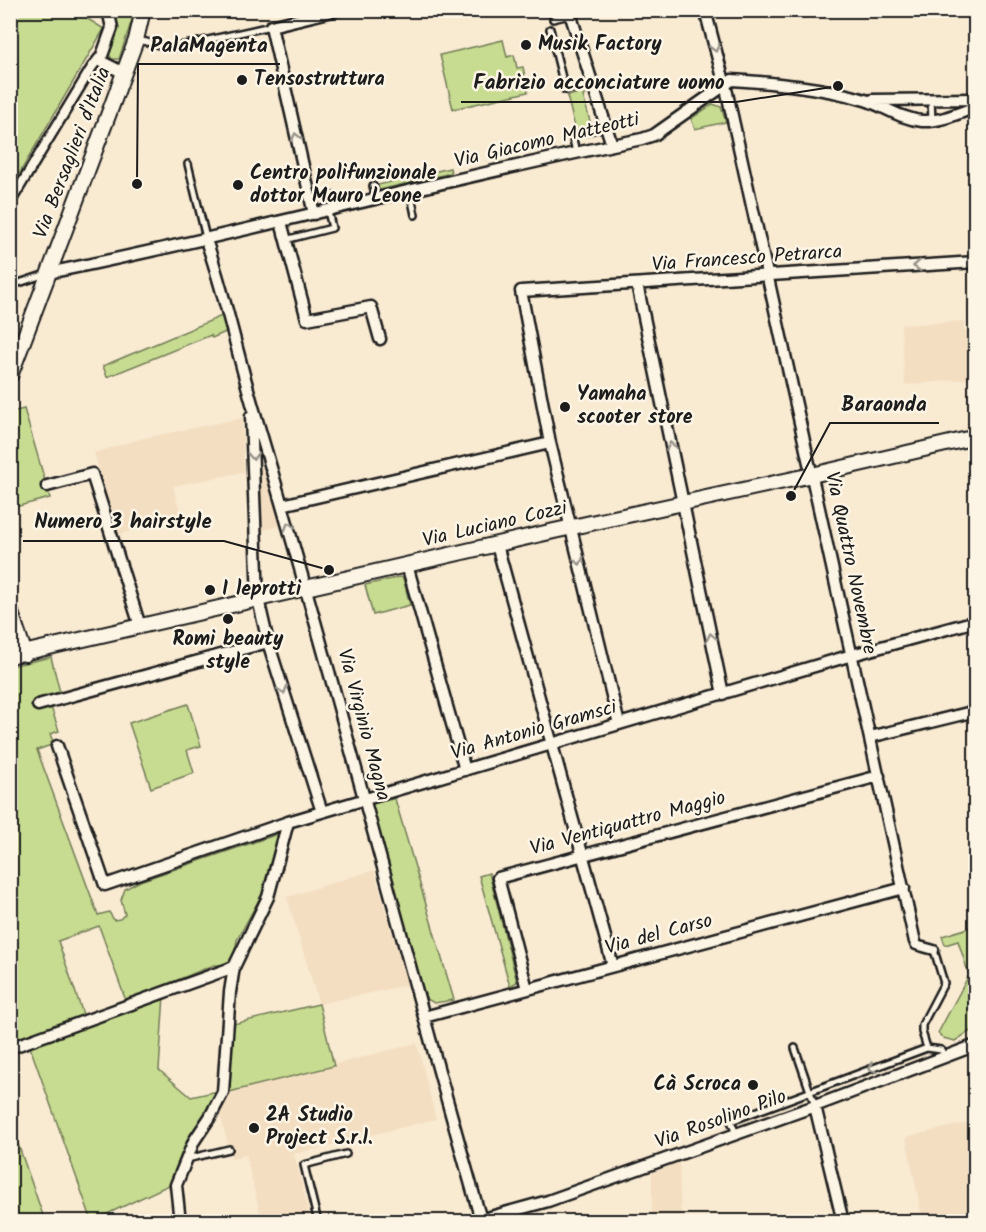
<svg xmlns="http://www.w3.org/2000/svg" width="986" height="1232" viewBox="0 0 986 1232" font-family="Kalam,sans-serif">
<rect width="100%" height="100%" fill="#f9ead2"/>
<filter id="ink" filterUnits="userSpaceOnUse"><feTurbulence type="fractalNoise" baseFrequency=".0167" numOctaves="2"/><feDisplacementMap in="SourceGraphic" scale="12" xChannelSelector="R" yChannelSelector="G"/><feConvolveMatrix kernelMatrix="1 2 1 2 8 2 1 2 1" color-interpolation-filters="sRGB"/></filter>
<g filter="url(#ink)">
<path fill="#f3dec1" d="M964,321V331L975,330V378L905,385L901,325Z
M242,418L244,472L173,486L182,519L119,534L94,453L140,439Z
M266,466L281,525L261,531L259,467Z
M374,870L407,985L319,1004L287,897Z
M417,1043L436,1119L294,1154L311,1221L262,1222L246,1155L232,1159L220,1114L229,1092Z
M975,1121V1221H923L906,1137Z
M679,1162L681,1221H652V1173Z"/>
<path fill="#c7dc91" stroke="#727c56" stroke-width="1.5" d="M11,10L75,11L104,29L11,188Z
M115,11H135L119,59H112L107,52L116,31Z
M503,40L507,57L514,55L517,68L523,67L528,92L453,109L440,55Z
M589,91V93L583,96L591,125H600L576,131L567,96Z
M713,104L721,107L726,122L695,129L691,119Z
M450,168L451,173L379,190L378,185Z
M224,315L228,331L212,338L211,335L107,377L103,366Z
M24,409L50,498L11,508V412Z
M400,577L403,578L410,605L373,615L365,585Z
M51,657L61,696L49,701L59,731L50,734L54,744L37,750L98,915L109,912L114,920L120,919L125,914L121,900L125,889L140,881L281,833L263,892L237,940L232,965H214L126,1001L99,926L58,941L84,1017L11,1044V666Z
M188,704L201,746L187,750L194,773L151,788L129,723Z
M392,799H395L454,1000L434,1003L427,999L424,994L370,809L372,804Z
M489,873L517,982L510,986L479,876Z
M975,926V1028L955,1041L943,1038L938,1033L969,975L958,941L945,945L942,936Z
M164,995L159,1070L191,1097L218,1091L206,1116L182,1152L169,1185L92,1221L30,1047Z
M319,1004L334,1066L229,1092L233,1024Z
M10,1124H11L45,1221H11Z"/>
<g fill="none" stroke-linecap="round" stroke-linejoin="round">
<g stroke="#1c1c1c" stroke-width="10">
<path id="service" d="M553,19L570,15
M550,29L565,90L593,84
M138,40L172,48L271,26
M931,99L932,120
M576,152L572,135L606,127
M188,164L206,238
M373,186L376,199
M410,191L415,215
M333,195L336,208
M285,240L332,228L328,211
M10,286L46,274
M934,950L944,983L922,1025V1032L927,1048L941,1050L946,1055
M795,1048L815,1106
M736,1134L731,1121L927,1048
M187,1159L229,1149
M318,1222L304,1165L346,1154"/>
</g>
<g stroke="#1c1c1c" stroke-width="13">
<path id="pedestrian" d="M10,203L92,67L99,58
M915,942L916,945L934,950"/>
</g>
<g stroke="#1c1c1c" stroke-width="15">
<path id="minor" d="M108,10L112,28L100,61L124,73
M569,10L612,145
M705,10L727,93L915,942
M872,100L976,99
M314,214L271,26L337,10
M281,222L307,319L371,307L380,339
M206,240C226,298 238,358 256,417C336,684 404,953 481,1220
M48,273C247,233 443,179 642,139L654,135L732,80C776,83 823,87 865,100C884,106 901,119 922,121C940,122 959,113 976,107
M637,284L723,694
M251,416L258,599L268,642L322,812
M47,486L92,474L140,626
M282,505L550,443
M497,545L613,966
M407,565L465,770
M38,705L268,642
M619,724L550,443L521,291L976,262
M870,737L976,711
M57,746L105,885L288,822L852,655L976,621
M527,989L498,878L879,776
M424,1017L904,888
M10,1048L234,967
M815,1106L843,1222
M476,1221L548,1201L815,1106L976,1045
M180,1222L176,1185L194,1141L210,1117L223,1092L230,992L234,967L268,897L288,822"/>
</g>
<g stroke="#1c1c1c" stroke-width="18">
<path id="tertiary" d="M10,376L112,105L136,40L143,10
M10,610L25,654
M10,656L554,531L812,475L976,437"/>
</g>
<use href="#service" stroke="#fcf5e5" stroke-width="5"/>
<use href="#pedestrian" stroke="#fcf5e5" stroke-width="8"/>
<use href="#minor" stroke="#fcf5e5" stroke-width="10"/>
<use href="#tertiary" stroke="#fcf5e5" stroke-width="14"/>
</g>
<defs><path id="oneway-chevron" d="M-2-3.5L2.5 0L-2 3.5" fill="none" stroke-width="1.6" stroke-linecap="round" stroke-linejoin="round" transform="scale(1.5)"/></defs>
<g stroke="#97938b">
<use href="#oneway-chevron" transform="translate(715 48) rotate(75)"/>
<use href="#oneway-chevron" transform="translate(296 137) rotate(-103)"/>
<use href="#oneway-chevron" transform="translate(917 266) rotate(176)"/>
<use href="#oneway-chevron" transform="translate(671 446) rotate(-102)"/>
<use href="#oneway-chevron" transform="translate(253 456) rotate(87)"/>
<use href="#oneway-chevron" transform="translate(289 526) rotate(-107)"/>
<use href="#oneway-chevron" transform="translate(579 561) rotate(76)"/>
<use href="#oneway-chevron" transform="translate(711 637) rotate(-102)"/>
<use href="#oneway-chevron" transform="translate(283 690) rotate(73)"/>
<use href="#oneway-chevron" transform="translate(872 1068) rotate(159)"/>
</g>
</g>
<g fill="#1c1c1c" stroke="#fcf5e5" stroke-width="2">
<circle cx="526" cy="45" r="6"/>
<circle cx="242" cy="80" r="6"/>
<circle cx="238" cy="185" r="6"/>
<circle cx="565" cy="407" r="6"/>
<circle cx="210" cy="590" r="6"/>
<circle cx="228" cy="619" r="6"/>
<circle cx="753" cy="1085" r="6"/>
<circle cx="254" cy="1128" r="6"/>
</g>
<g text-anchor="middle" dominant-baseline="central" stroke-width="5" stroke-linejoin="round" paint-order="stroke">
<g font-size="20" font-weight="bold" fill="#1c1c1c" stroke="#fcf5e5" text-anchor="start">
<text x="538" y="45">Musik Factory</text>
<text x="254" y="80">Tensostruttura</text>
<text x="250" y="174">Centro polifunzionale<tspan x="250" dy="23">dottor Mauro Leone</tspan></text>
<text x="577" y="395">Yamaha<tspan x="577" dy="23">scooter store</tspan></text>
<text x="222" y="590">I leprotti</text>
<text x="228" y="640" text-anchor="middle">Romi beauty<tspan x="228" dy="23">style</tspan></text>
<text x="741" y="1085" text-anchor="end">Cà Scroca</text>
<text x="266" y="1116">2A Studio<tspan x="266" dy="23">Project S.r.l.</tspan></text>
</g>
<g font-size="20" fill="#1c1c1c" stroke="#fcf5e5">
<text transform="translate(547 141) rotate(-13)">Via Giacomo Matteotti</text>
<text transform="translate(73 153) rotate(-69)">Via Bersaglieri d'Italia</text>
<text transform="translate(747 259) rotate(-4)">Via Francesco Petrarca</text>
<text transform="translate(495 525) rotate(-13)">Via Luciano Cozzi</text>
<text transform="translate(850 563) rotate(78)">Via Quattro Novembre</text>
<text transform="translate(363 725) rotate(75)">Via Virginio Magna</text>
<text transform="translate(534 731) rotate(-16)">Via Antonio Gramsci</text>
<text transform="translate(628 824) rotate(-15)">Via Ventiquattro Maggio</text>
<text transform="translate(659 935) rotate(-15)">Via del Carso</text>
<text transform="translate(721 1120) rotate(-20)">Via Rosolino Pilo</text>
</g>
</g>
<path fill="none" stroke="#1c1c1c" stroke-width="2" d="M137 184L138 64H280M838 86L736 102H461M791 496L830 423H939M329 570L224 541H23"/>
<g fill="#1c1c1c" stroke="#fcf5e5" stroke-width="2">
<circle cx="137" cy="184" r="6"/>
<circle cx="838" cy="86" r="6"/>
<circle cx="791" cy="496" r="6"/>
<circle cx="329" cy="570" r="6"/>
</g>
<g font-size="21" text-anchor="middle" font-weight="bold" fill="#1c1c1c" stroke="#fcf5e5" stroke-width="5" stroke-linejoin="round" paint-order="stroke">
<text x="209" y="52">PalaMagenta</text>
<text x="599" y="89">Fabrizio acconciature uomo</text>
<text x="884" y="411">Baraonda</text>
<text x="123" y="528">Numero 3 hairstyle</text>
</g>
<rect width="986" height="1232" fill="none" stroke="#fcf5e5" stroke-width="36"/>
<rect x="18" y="18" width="950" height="1196" fill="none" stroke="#1c1c1c" stroke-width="2" filter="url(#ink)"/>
</svg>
